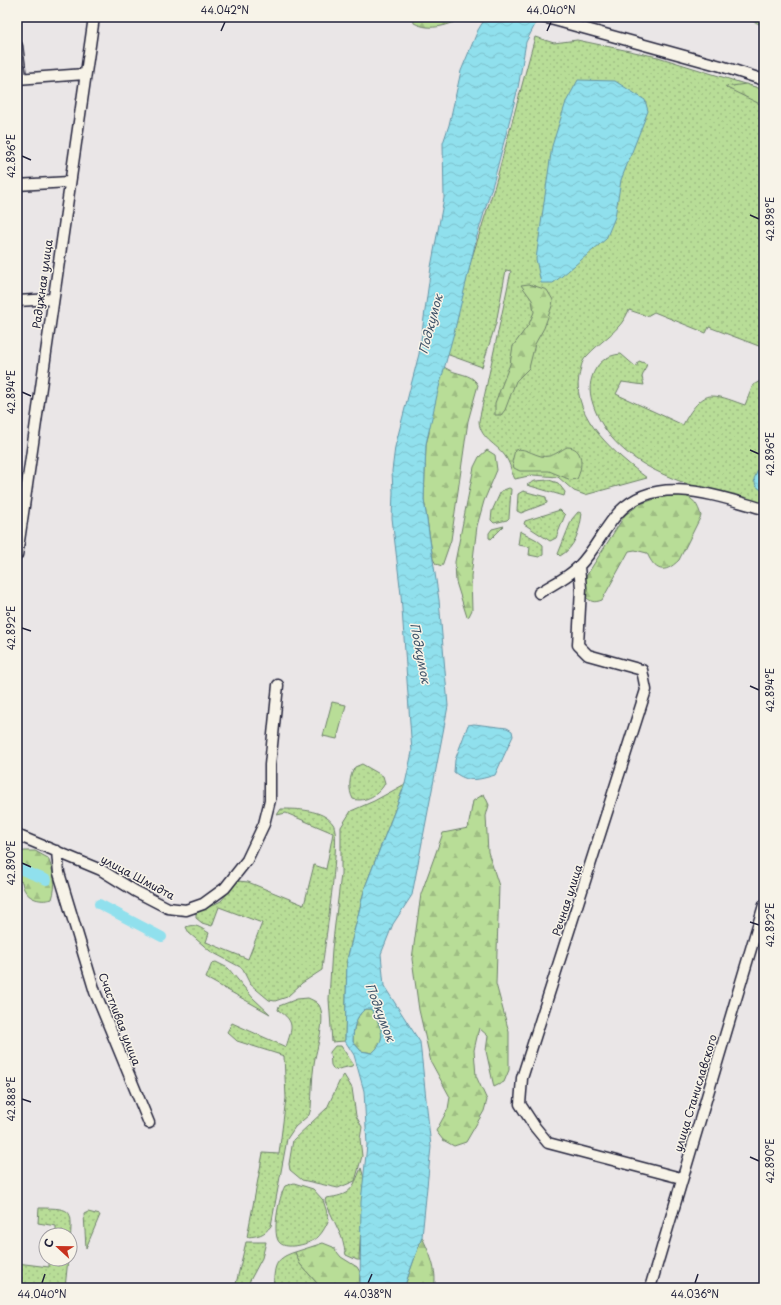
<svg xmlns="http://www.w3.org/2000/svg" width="781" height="1305" viewBox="0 0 781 1305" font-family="'Playpen Sans',sans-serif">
<defs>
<pattern id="grass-dots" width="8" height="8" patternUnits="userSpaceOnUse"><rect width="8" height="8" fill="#b8dd97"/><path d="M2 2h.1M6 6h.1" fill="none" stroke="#9ebd83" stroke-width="1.8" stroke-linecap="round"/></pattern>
<pattern id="forest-firs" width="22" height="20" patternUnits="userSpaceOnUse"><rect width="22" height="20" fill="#b8dd97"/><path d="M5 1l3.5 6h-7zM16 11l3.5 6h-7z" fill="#9ebd83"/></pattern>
<pattern id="water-waves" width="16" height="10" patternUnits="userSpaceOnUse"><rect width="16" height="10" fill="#90e0ed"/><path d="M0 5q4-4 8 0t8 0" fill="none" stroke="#7cc0cc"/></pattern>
</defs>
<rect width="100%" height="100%" fill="#eae6e7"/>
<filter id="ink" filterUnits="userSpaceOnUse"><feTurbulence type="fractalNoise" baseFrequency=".025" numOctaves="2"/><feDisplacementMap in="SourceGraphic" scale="8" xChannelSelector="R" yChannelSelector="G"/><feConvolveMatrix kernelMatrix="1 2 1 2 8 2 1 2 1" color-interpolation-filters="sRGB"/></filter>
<g filter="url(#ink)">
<path fill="url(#grass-dots)" stroke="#6d8069" d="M535,37L554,43L577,40L658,57L764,90V348L709,327L706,333L654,312L647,316L629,310C620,332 602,339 586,357C581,362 581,369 579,376C571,418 618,456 647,478L585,495L574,491L558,477L533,475L515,479C511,473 511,466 508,461C500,444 480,441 479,421L511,271L506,270L496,323L482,367L449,355H441L495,185Z
M621,354L636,367L639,361L647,364L642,377L644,385L622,382L616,394L683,425C687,416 700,395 712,396C723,396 735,402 745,405L753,385L764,379V505C704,489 621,475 595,410C591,399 588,389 592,377C596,364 606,355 621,354Z
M549,480L558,483L565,492L564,496L527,485L535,481Z
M509,488L511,489L509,518L507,520L494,523L491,520L492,511L501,491Z
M523,491L546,497L547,503L521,513L517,511L518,494Z
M560,510L565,515L556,538L550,541L524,524L525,521Z
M578,512L582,513C580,530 575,548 560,556L558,554L572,519Z
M504,526L491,539L489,538V533L492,529Z
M520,531L537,540L543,545V555L539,557L529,555L530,547L518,545Z
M362,764L383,776L385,783C380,794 365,803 353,799C348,790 349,776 355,767Z
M405,784L365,887L347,960L345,1041L332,1042L329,999L332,949L341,874V827L351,811L374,801Z
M281,809C296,809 323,809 333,824C342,836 324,948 322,970L302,983L287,997L275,1001L269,1000L250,984L242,968L210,951L189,933L186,927C195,923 201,928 209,933L206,942L248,959L262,923L219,907L212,926L202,923L196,918V913L221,901L238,881L248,882L304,905L314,865L326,869L333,833L286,813L277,815Z
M216,962L228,968L253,998L270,1014L206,978L212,963Z
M308,998C312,1000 316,1001 319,1005C327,1019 316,1049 314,1064C312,1078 312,1093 311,1108L309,1115L295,1127L287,1139L271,1226C264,1235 259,1236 247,1237L263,1153L279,1154L286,1098L284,1056L237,1041L227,1032L232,1023L286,1047C292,1028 296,1022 278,1010L279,1006L297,999Z
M335,1046H341L353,1064L352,1066L334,1070L331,1065L330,1052Z
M344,1075L352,1088L356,1116L362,1127L360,1139L362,1156L355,1181L338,1188L302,1180L290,1170L289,1164L293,1140L327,1108L340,1080Z
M361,1168L364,1178L359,1259L362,1260H357L346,1255L342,1238L325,1201L326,1198C351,1195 352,1190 361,1168Z
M294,1183L313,1189L323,1200L329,1219C326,1226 323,1232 318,1237C311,1244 287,1250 280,1243C271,1236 279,1196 285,1186Z
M39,1208C75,1208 72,1210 70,1244V1235H56V1226L38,1223Z
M88,1212L100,1215L86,1248L84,1214Z
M246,1242H266L262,1258L246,1288H235Z
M295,1252L300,1264L317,1283V1288H273C275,1267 273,1259 295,1252Z
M49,1259H68L65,1288H17V1263L49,1267Z"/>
<path fill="url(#forest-firs)" stroke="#6d8069" d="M413,17H466C449,25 431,32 414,23Z
M753,17H764V26L753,21Z
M746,84L764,90V106L725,87Z
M529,284L547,290L553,300L552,306L544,328L535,344L529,368L516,381L505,410L501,415H495V403L510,364L513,346L529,324L534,312L532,300L521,285Z
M444,367C457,376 471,372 478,385L468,421L451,540L442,566L436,564L433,559L424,500L426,444L429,433L428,409Z
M567,447C584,447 583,467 577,479L571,480L549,471H520L514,468L512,462L515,450C526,446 537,459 549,456C555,455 561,450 567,447Z
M487,450L495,455L497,470L484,501L477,526L471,576L472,610L469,616L467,617L456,582L455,562L474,467L479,457Z
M682,495C694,498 698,505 701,516L679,560C664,575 655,571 647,553L635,550L629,551L602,600C594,603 591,602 586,597L585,578L625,515L640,504L661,497Z
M484,794L489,805L486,816L488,852L499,886L496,984L509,1032V1070L504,1082L494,1087L486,1051L488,1036L479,1028L474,1050L476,1076L487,1100L484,1111L466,1142L454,1146L443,1140L436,1131L448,1109L450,1097L431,1062L419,1010L412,959L421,894L443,833L468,828L473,801Z
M25,851H35L48,858C54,873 57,884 52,899C39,903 24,898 22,882L17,880V852Z
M365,1009H371C380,1024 389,1039 372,1053L361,1051L353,1042C353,1029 355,1017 365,1009Z
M422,1237C429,1252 438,1271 434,1288H404Z
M323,1243L333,1247L341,1257L357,1267L360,1272L359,1288H317V1283L300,1264L295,1252Z"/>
<path fill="#b8dd97" stroke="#6d8069" d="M332,702L346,705L337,739L323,736Z"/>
<path fill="url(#water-waves)" stroke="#6494a6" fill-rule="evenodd" d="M486,17H539L526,42L518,88L494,180L477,236L455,329L438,391L426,444L424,500L439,600L448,706L412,895L393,924L381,954L384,986L420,1042L431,1147L422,1237L404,1288H360L361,1202L367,1145L364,1091L354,1055L345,1041L347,960L365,887L405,784L412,752L401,595L392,518L393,492L392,471L395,447L419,354L431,267L444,198L443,143L449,125L461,71L478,30ZM365,1009H371C380,1024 389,1039 372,1053L361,1051L353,1042C353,1029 355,1017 365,1009Z
M578,80L615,81L645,100L648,111L621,180L615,217L606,239L562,276L553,283H541L536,259L552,146L566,102Z
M764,468V492L756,486L754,479L758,470Z
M474,724L507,728L512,731L513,736L495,775C478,780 468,783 454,772L455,760L468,725Z"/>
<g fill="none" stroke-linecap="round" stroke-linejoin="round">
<path stroke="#90e0ed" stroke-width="10" d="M17,868L47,880
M99,904L162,937"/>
<g stroke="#22223b" stroke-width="13">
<path id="minor" d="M543,17L721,66L764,80
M17,46L21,78
M17,79L85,74
M17,185L69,182
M17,301L52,299
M17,555L94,17
M579,567L581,588L578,645L588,655L642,670L646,690L522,1078L520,1104L535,1127L548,1143L681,1178
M539,593C551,585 569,577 579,566C595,550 604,528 619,512C657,472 719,497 764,509
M17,835L101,870L135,891L168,908L186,910L203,904L225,888L247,860L264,824L270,800V765L278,685
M57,851L59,873L95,992L149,1123
M650,1288L764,905"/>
</g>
<use href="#minor" stroke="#f7f3e8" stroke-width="10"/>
</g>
</g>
<path fill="none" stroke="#22223b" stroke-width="1.5" d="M221,31L225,22M547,31L551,22M22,156L31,160M750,215L759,219M22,392L31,396M750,450L759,454M22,628L31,631M750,686L759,690M22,863L31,867M750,922L759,925M22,1099L31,1102M750,1157L759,1161M42,1283L45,1274M368,1283L372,1274M695,1283L698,1274"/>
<g text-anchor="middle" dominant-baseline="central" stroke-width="3" stroke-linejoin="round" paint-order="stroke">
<g font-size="11" fill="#22223b" stroke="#f7f3e8">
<text transform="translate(42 284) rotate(-82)">Радужная улица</text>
<text transform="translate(138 877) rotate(28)">улица Шмидта</text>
<text transform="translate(567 900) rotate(-72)">Речная улица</text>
<text transform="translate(120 1019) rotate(69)">Счастливая улица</text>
<text transform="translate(695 1093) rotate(-73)">улица Станиславского</text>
</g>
<g font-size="12" font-style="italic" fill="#3e5268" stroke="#f7f3e8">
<text transform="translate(430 324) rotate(-75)">Подкумок</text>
<text transform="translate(421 653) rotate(79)">Подкумок</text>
<text transform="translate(381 1012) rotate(69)">Подкумок</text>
</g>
</g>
<rect width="781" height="1305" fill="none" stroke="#f7f3e8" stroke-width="44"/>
<g transform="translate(58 1247) rotate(292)"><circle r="19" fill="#f7f3e8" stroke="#a29fa3"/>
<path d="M0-3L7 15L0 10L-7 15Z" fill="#c8321e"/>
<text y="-6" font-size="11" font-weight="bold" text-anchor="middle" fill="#22223b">С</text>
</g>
<rect x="22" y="22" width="737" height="1261" fill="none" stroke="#22223b" stroke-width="1.5"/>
<g font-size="10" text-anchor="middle" fill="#22223b">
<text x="225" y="14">44.042°N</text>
<text x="551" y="14">44.040°N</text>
<text transform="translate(11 156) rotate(-90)" y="4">42.896°E</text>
<text transform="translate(770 219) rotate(-90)" y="4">42.898°E</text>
<text transform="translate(11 392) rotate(-90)" y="4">42.894°E</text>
<text transform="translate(770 454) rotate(-90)" y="4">42.896°E</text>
<text transform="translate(11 628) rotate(-90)" y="4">42.892°E</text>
<text transform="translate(770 690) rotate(-90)" y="4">42.894°E</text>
<text transform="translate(11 863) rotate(-90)" y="4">42.890°E</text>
<text transform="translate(770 925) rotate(-90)" y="4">42.892°E</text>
<text transform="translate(11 1099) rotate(-90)" y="4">42.888°E</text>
<text transform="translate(770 1161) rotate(-90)" y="4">42.890°E</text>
<text x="42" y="1298">44.040°N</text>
<text x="368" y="1298">44.038°N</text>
<text x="695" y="1298">44.036°N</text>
</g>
</svg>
